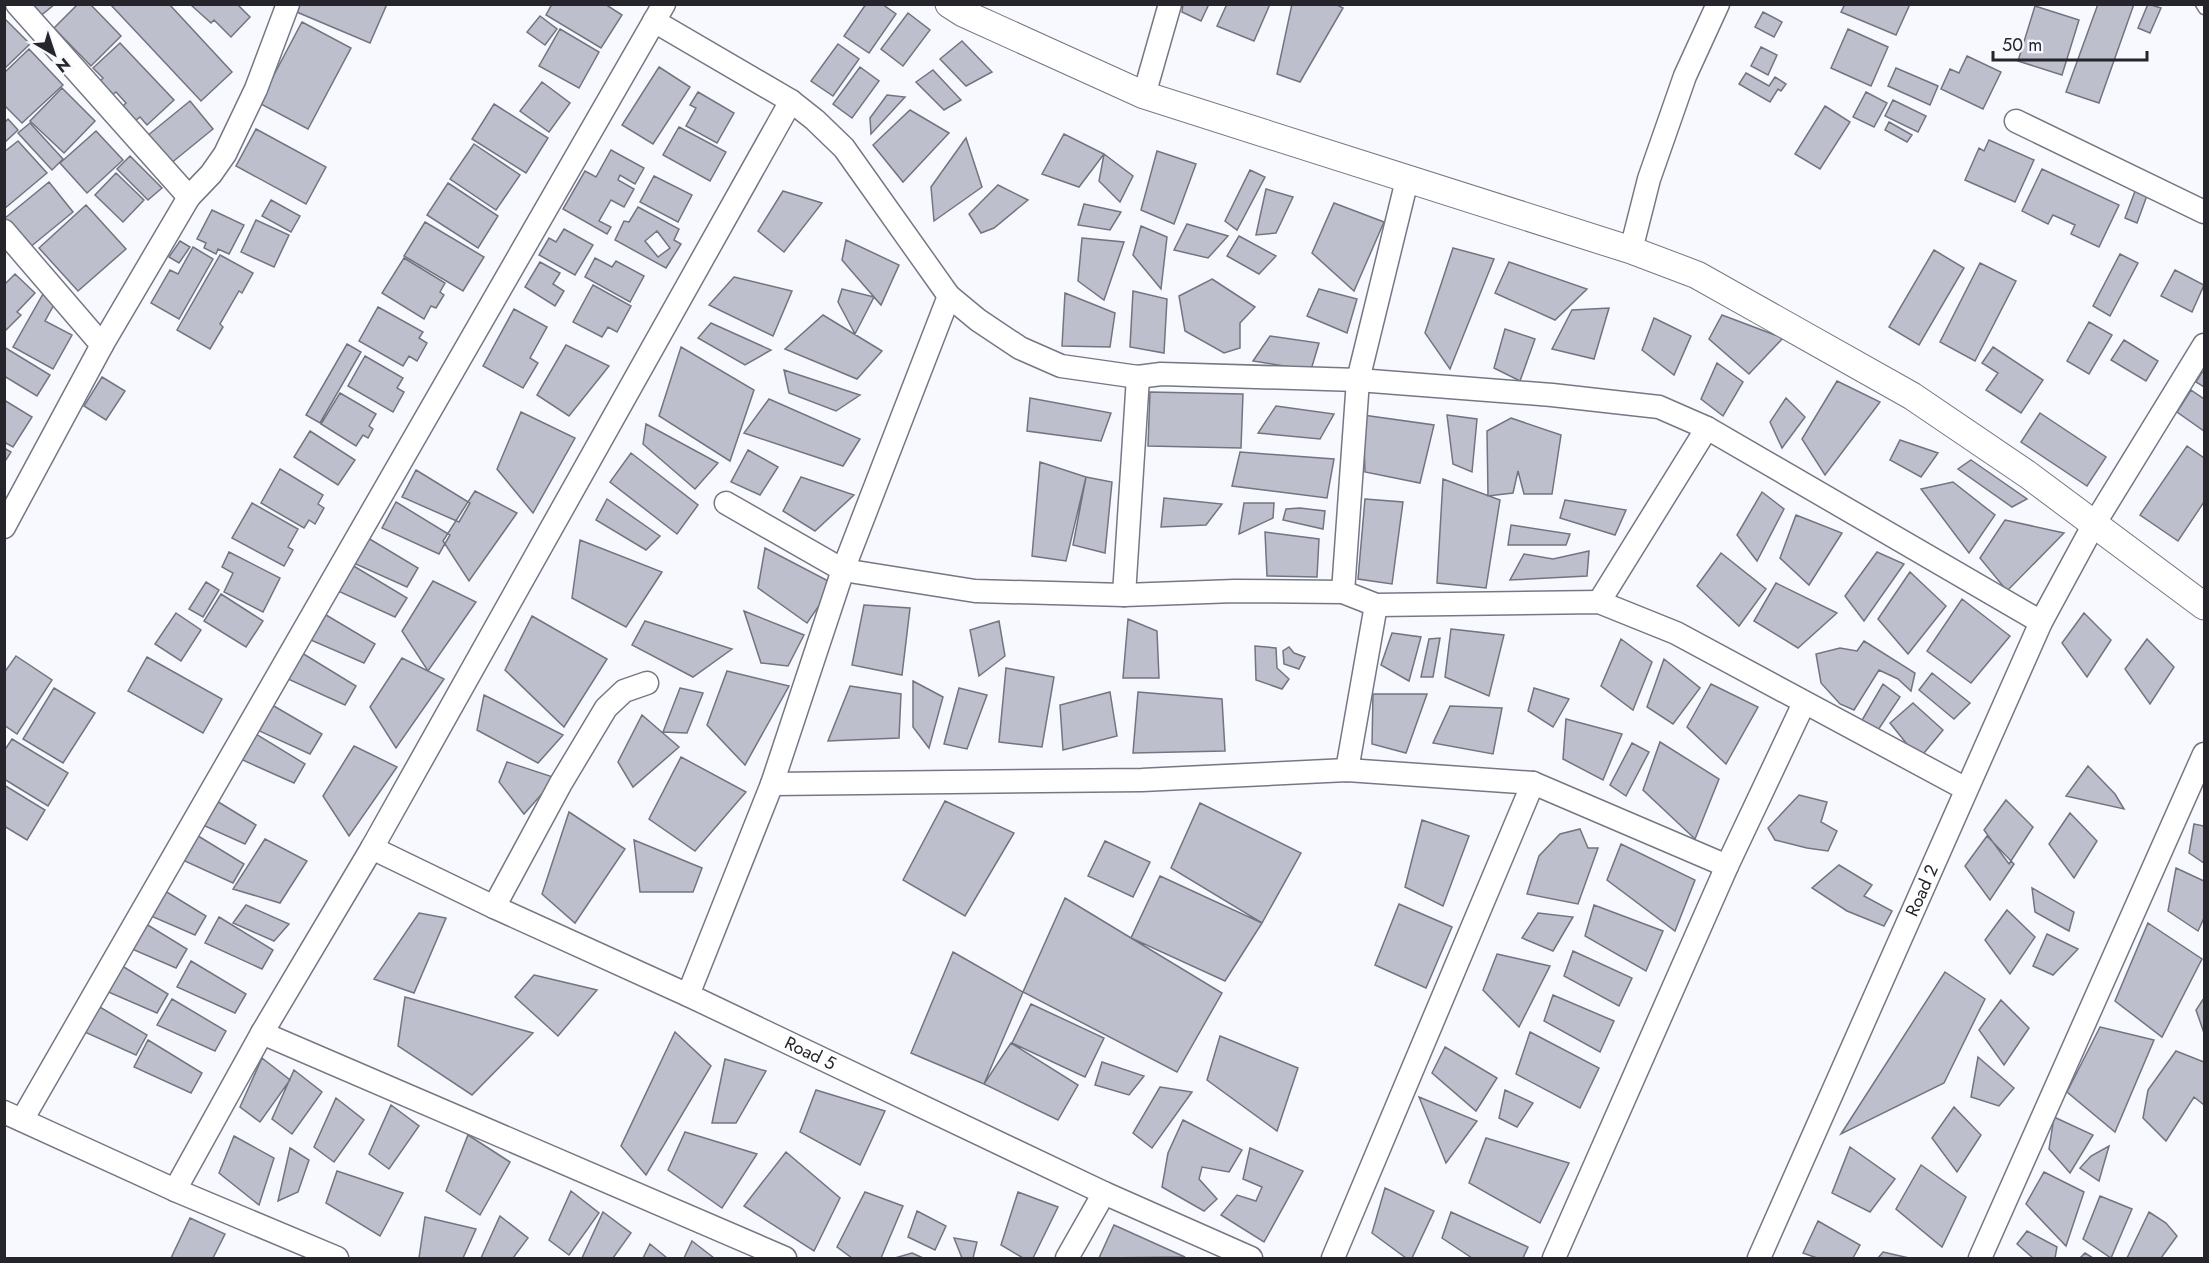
<svg xmlns="http://www.w3.org/2000/svg" width="2209" height="1263" viewBox="0 0 2209 1263" font-family="Jost,sans-serif">
<rect width="100%" height="100%" fill="#f8f9ff"/>
<path fill="#bdbfcd" stroke="#727480" stroke-width="1.5" fill-rule="evenodd" d="M22,4H55L39,17Z
M78,4H90L121,36L91,66L54,28Z
M110,4H169L232,72L201,101Z
M237,4L250,17L231,37L214,20L211,23L191,5Z
M295,4H387L370,43L292,10Z
M552,4H605L622,15L601,48L546,15Z
M866,4H882L896,14L869,53L844,36Z
M1183,4H1209L1201,21L1182,12Z
M1227,4H1270L1254,41L1217,26Z
M1292,4H1335L1343,8L1300,82L1277,74Z
M1845,4H1910L1896,35L1841,12Z
M2098,4H2134L2099,103L2066,92Z
M2148,4L2161,8L2150,33L2138,28Z
M2035,6L2079,20L2062,75L2018,61Z
M1763,12L1782,22L1774,37L1755,27Z
M908,13L930,30L903,66L881,49Z
M540,16L557,29L545,45L527,32Z
M4,18L30,44L4,69Z
M302,22L351,48L308,129L259,103Z
M560,29L599,52L579,88L539,66Z
M1848,29L1888,47L1871,86L1831,68Z
M962,41L992,72L966,86L940,59Z
M120,43L174,100L147,125L140,117L135,121L122,107L126,103L116,92L112,95L99,82L103,78L93,68Z
M838,44L859,59L833,96L811,81Z
M1761,47L1777,55L1768,75L1751,66Z
M29,49L63,85L22,123L4,105V73Z
M1967,56L2001,72L1983,109L1941,89L1950,69L1959,73Z
M659,67L690,87L653,144L622,125Z
M860,67L879,81L852,118L833,104Z
M1896,68L1938,86L1930,105L1888,86Z
M933,70L961,100L944,110L916,82Z
M1746,73L1769,86L1775,77L1786,84L1781,91L1778,89L1770,102L1739,84Z
M542,82L570,103L549,132L520,111Z
M62,88L95,121L64,153L30,121Z
M698,92L734,113L717,143L686,126L696,108L690,105Z
M1866,92L1887,103L1874,127L1853,117Z
M887,95L905,97L871,134L870,118Z
M1893,100L1926,116L1918,132L1885,116Z
M190,101L213,129L170,164L147,136Z
M494,104L548,138L526,173L472,139Z
M1825,106L1850,122L1820,169L1795,154Z
M910,110L949,133L903,182L873,145Z
M8,119L18,130L4,143V123Z
M1889,122L1912,135L1907,142L1885,130Z
M30,123L63,159L52,170L18,133Z
M679,127L726,152L710,181L663,155Z
M256,129L326,167L306,204L236,166Z
M96,131L123,160L87,193L60,163Z
M1064,134L1104,154L1079,187L1042,174Z
M966,138L982,187L934,221L931,187Z
M1989,140L2034,160L2015,202L1965,180L1979,148L1984,151Z
M18,141L47,173L4,209V152Z
M474,144L520,175L496,210L450,179Z
M611,150L644,168L635,184L620,175L618,180L634,189L624,207L611,200L599,221L611,227L607,234L563,209L585,171L596,177Z
M1157,151L1196,164L1174,224L1141,210Z
M1104,154L1133,176L1120,202L1099,181Z
M130,156L162,188L148,200L117,169Z
M2042,169L2119,205L2099,247L2071,234L2075,225L2053,215L2048,224L2022,211Z
M1250,170L1265,177L1237,230L1225,221Z
M116,173L144,200L123,222L95,195Z
M654,176L692,195L678,222L640,202Z
M49,182L73,212L29,248L5,218Z
M448,183L498,216L478,248L427,215Z
M998,185L1028,200L994,228L981,233L969,214Z
M2137,186L2149,190L2137,223L2125,218Z
M1266,189L1293,197L1276,233L1256,235Z
M783,191L822,203L784,252L758,231Z
M271,200L300,216L291,232L262,216Z
M1334,203L1384,222L1354,291L1312,253Z
M1084,204L1121,212L1110,230L1078,225Z
M86,205L126,249L78,291L39,248Z
M638,207L679,229L674,240L681,244L666,268L615,240L624,221L629,222ZM657,231L670,248L658,257L645,241Z
M212,210L244,225L229,254L218,249L216,254L204,248L206,243L197,239Z
M256,220L289,235L274,267L241,252Z
M425,222L484,257L463,291L404,256Z
M1187,224L1228,236L1208,258L1174,250Z
M1141,226L1167,237L1161,289L1133,255Z
M564,229L593,245L575,275L539,255L549,238L556,242Z
M1239,236L1276,256L1259,274L1227,256Z
M1082,238L1124,242L1104,300L1078,281Z
M846,240L899,265L881,305L842,260Z
M180,241L190,247L179,263L169,257Z
M193,247L213,259L179,319L151,303L170,270L178,274Z
M1453,248L1494,259L1450,369L1425,333Z
M1934,250L1964,268L1919,345L1889,327Z
M2120,254L2138,263L2110,316L2093,306Z
M220,255L253,273L242,293L239,291L220,324L223,327L210,349L177,330Z
M404,258L445,283L440,292L444,295L436,308L431,306L424,319L382,293Z
M595,258L612,267L616,261L644,276L630,302L585,277Z
M540,262L560,273L553,284L564,291L555,306L525,287Z
M1509,262L1587,289L1555,320L1495,293Z
M1980,263L2016,281L1975,361L1940,342Z
M2175,270L2204,285L2192,312L2161,296Z
M15,274L35,293L17,312L21,315L4,332V285Z
M734,277L792,291L773,336L709,305Z
M1212,279L1255,307L1240,323V348L1224,353L1185,331L1179,296Z
M593,285L631,306L617,332L608,327L602,337L573,322Z
M842,289L874,297L855,334L838,302Z
M1319,289L1357,299L1347,333L1307,316Z
M1133,291L1167,299L1164,353L1130,347Z
M1065,293L1115,313L1110,347L1062,346Z
M43,294L56,301L45,321L72,335L53,369L13,347Z
M378,307L423,332L419,338L427,343L417,361L409,356L403,366L359,341Z
M1609,308L1594,359L1552,349L1572,310Z
M514,309L547,327L530,358L538,363L523,388L483,366Z
M823,315L882,351L857,379L785,349Z
M1722,315L1783,338L1749,374L1709,339Z
M1654,318L1691,336L1674,375L1642,350Z
M2089,322L2112,335L2089,374L2067,361Z
M711,323L771,350L745,365L698,338Z
M1505,329L1535,339L1520,381L1494,368Z
M1270,336L1319,343L1311,370L1253,361Z
M2124,340L2158,361L2146,381L2111,360Z
M347,344L361,352L320,423L306,415Z
M566,345L609,366L569,416L537,395Z
M4,347L50,375L37,396L4,376Z
M681,347L754,390L730,461L659,416Z
M1993,347L2043,380L2021,413L1986,390L1998,373L1982,363Z
M365,356L403,378L397,388L404,392L393,412L348,386Z
M1717,363L1743,382L1723,416L1701,399Z
M784,370L860,395L836,411L789,393Z
M2202,372L2204,373V387L2196,382Z
M102,377L125,391L106,420L84,406Z
M1837,381L1880,402L1825,475L1802,439Z
M2191,390L2204,399V431L2177,412Z
M1150,392L1243,394L1241,448L1148,446Z
M340,393L376,414L369,426L373,429L368,438L363,435L356,446L321,424Z
M1030,398L1111,413L1101,441L1027,431Z
M1786,398L1805,417L1782,448L1770,422Z
M769,399L860,439L843,466L744,433Z
M4,400L32,417L13,447L4,442Z
M1276,406L1334,414L1320,439L1258,433Z
M521,412L575,438L533,513L497,469Z
M2040,413L2106,457L2087,486L2021,442Z
M1363,415L1434,425L1420,483L1365,472Z
M1447,415L1477,419L1472,472L1453,464Z
M1511,418L1561,435L1552,494H1524L1518,471L1513,493L1488,496L1487,431Z
M646,424L718,463L695,489L643,444Z
M310,431L355,460L338,485L294,457Z
M1900,440L1938,453L1921,477L1890,460Z
M2187,446L2204,458V502L2178,541L2140,515Z
M4,448L11,452L4,463Z
M748,450L778,467L760,495L731,482Z
M1240,452L1334,459L1327,498L1232,486Z
M631,453L698,505L677,534L610,482Z
M1971,460L2027,499L2012,507L1958,469Z
M1040,462L1086,477L1066,561L1032,556Z
M280,469L323,495L318,504L324,508L315,524L309,520L304,528L261,503Z
M416,470L470,503L459,522L402,497Z
M801,477L854,495L815,531L783,511Z
M1086,477L1112,482L1105,553L1073,545Z
M1443,479L1500,500L1486,588L1437,583Z
M1953,482L1995,515L1969,553L1921,489Z
M475,491L517,513L469,581L443,541Z
M1762,492L1784,509L1757,561L1737,535Z
M1164,498L1222,504L1206,525L1161,527Z
M607,499L660,536L646,550L596,520Z
M1365,499L1403,502L1392,584L1358,579Z
M1565,500L1626,510L1615,535L1560,518Z
M396,502L450,535L439,554L382,528Z
M252,503L298,529L288,547L293,550L284,566L232,538Z
M1244,503H1274L1273,518L1239,534Z
M1300,508L1325,511L1323,529L1283,520L1286,509Z
M1796,515L1842,533L1809,585L1780,558Z
M2005,520L2064,533L2007,591L1980,558Z
M1511,525L1570,534L1566,545H1508Z
M1265,532L1319,539L1317,577L1267,576Z
M363,535L418,568L407,587L349,561Z
M580,540L662,572L626,627L572,598Z
M765,548L834,584L807,623L758,588Z
M1589,551L1587,576L1510,580L1524,554L1553,559Z
M229,552L280,578L263,612L224,592L233,573L222,567Z
M1877,552L1904,564L1864,621L1845,596Z
M1721,553L1766,589L1739,626L1697,586Z
M352,565L407,598L395,617L338,591Z
M1910,572L1946,606L1908,654L1878,619Z
M433,581L476,602L428,671L402,631Z
M206,582L219,590L203,617L189,609Z
M1776,583L1837,613L1798,648L1754,621Z
M221,594L263,621L246,647L204,621Z
M1962,599L2010,636L1971,683L1927,651Z
M864,605L910,608L902,675L852,665Z
M744,611L804,635L788,666L761,663Z
M321,612L375,644L364,663L306,638Z
M176,613L201,630L181,661L155,644Z
M2084,613L2111,640L2087,677L2062,643Z
M532,616L607,659L564,727L505,670Z
M1128,619L1157,631L1159,678H1123Z
M645,621L732,649L693,677L632,645Z
M999,621L1005,656L979,676L970,630Z
M1451,629L1504,635L1489,696L1445,677Z
M1392,633L1421,637L1409,681L1381,665Z
M1440,638L1433,677H1421L1429,639Z
M1621,639L1652,662L1633,710L1601,686Z
M2147,639L2174,667L2150,704L2125,669Z
M1864,641L1915,673L1911,691L1898,679L1879,670L1854,710L1840,704L1821,683L1816,654L1840,648L1857,651Z
M1255,646L1276,648L1277,668L1289,679L1282,689L1256,680Z
M1289,647L1294,653L1305,657L1299,669L1284,664L1283,651Z
M302,653L356,686L345,705L288,679Z
M16,656L52,680L17,734L4,725V673Z
M147,657L222,699L203,733L128,691Z
M402,658L444,679L396,748L370,707Z
M1664,659L1700,688L1673,724L1647,707Z
M1006,668L1054,677L1042,747L999,742Z
M727,671L789,686L745,765L707,725Z
M1932,673L1970,703L1954,719L1919,690Z
M913,681L943,697L929,748L913,727Z
M1711,684L1758,707L1726,764L1687,727Z
M1883,684L1900,697L1878,730L1861,722Z
M850,686L901,694L899,738L828,741Z
M54,688L95,713L63,763L23,739Z
M680,688L703,693L687,733L663,732Z
M959,688L987,695L967,749L944,744Z
M1534,688L1569,699L1553,727L1528,711Z
M1110,692L1117,736L1063,750L1060,705Z
M1138,692L1222,699L1225,751L1133,753Z
M1373,694H1427L1406,753L1372,744Z
M484,695L563,735L538,763L477,730Z
M267,702L322,734L310,754L253,728Z
M1913,703L1943,730L1919,759L1890,723Z
M1450,706L1502,708L1493,754L1433,743Z
M642,715L679,747L633,787L618,762Z
M1566,719L1622,734L1603,780L1563,759Z
M251,731L305,764L294,783L236,757Z
M12,739L68,773L48,806L4,779V751Z
M1660,742L1719,779L1695,839L1643,790Z
M1632,743L1649,752L1626,796L1610,785Z
M354,746L397,767L349,836L323,796Z
M681,757L746,792L695,851L649,819Z
M507,762L556,778L524,814L499,782Z
M2088,766L2115,794L2124,809L2066,796Z
M4,785L45,810L27,840L4,826Z
M202,792L256,825L245,844L187,818Z
M1799,795L1827,802L1821,822L1837,831L1828,851L1807,848L1775,840L1768,828Z
M2006,800L2033,827L2009,864L1984,830Z
M945,801L1014,833L965,916L903,880Z
M1200,803L1301,853L1262,923L1171,868Z
M569,812L625,849L575,923L542,894Z
M2070,813L2097,841L2074,878L2049,844Z
M1422,820L1469,836L1443,906L1405,887Z
M2194,824L2204,826V863L2189,853Z
M1580,829L1588,848H1598L1578,904L1527,894L1539,856L1560,834Z
M190,831L244,864L233,883L176,857Z
M1987,836L2014,864L1990,900L1965,866Z
M265,839L307,861L280,903L233,889Z
M634,840L702,868L693,892H640Z
M1105,841L1150,862L1133,897L1088,876Z
M1621,844L1695,880L1675,931L1607,880Z
M1839,865L1872,885L1864,896L1892,911L1884,926L1847,911L1812,888Z
M2176,868L2204,881V918L2198,931L2168,911Z
M1160,876L1262,923L1225,981L1131,938Z
M152,883L206,916L195,935L137,910Z
M2032,888L2074,912L2069,931L2035,912Z
M1065,898L1222,993L1177,1072L1023,992Z
M1399,904L1452,927L1426,988L1375,965Z
M246,905L289,924L274,941L233,923Z
M1594,905L1663,931L1646,971L1585,936Z
M2007,910L2035,937L2010,974L1985,940Z
M419,913L446,918L414,993L374,979Z
M1538,913L1573,917L1553,951L1522,938Z
M133,916L187,949L176,968L118,943Z
M219,917L273,950L262,969L205,943Z
M2148,923L2202,959L2162,1037L2115,1001Z
M2047,934L2078,949L2053,975L2033,966Z
M1573,951L1632,978L1619,1006L1564,976Z
M953,952L1023,992L984,1084L911,1053Z
M1497,954L1550,966L1519,1027L1483,990Z
M114,961L168,994L157,1013L99,988Z
M191,961L246,994L235,1013L177,987Z
M1945,972L1985,999L1944,1083L1841,1134Z
M534,975L597,990L558,1036L515,997Z
M1553,995L1614,1021L1600,1052L1544,1021Z
M405,997L533,1033L472,1095L398,1046Z
M2204,998V1033L2196,1010Z
M172,999L226,1031L215,1051L157,1025Z
M2001,1000L2029,1028L2004,1065L1979,1030Z
M93,1003L147,1035L136,1055L78,1029Z
M1031,1004L1104,1038L1085,1077L1012,1043Z
M2100,1027L2154,1040L2115,1132L2067,1092Z
M675,1032L711,1066L646,1175L621,1146Z
M1530,1032L1599,1068L1580,1108L1516,1074Z
M1220,1036L1298,1068L1277,1131L1207,1080Z
M148,1040L202,1073L191,1093L134,1067Z
M1011,1043L1078,1085L1058,1120L984,1084Z
M1445,1047L1497,1078L1476,1111L1432,1073Z
M2176,1051L2204,1062V1105L2194,1097L2166,1141L2143,1118L2148,1090Z
M1978,1057L2014,1088L1999,1106L1971,1097Z
M262,1058L290,1080L260,1122L240,1107Z
M725,1059L766,1071L736,1123H712Z
M1102,1062L1144,1076L1129,1095L1095,1085Z
M294,1070L322,1092L292,1134L272,1119Z
M1160,1087L1192,1092L1152,1148L1133,1133Z
M816,1090L885,1111L860,1165L800,1132Z
M1505,1090L1533,1103L1517,1127L1499,1118Z
M1419,1097L1477,1121L1446,1163Z
M336,1098L364,1120L334,1162L314,1147Z
M391,1105L419,1126L389,1169L369,1154Z
M1954,1107L1981,1135L1957,1172L1932,1138Z
M2054,1117L2093,1135L2070,1173L2049,1149Z
M1183,1120L1242,1150L1229,1172L1202,1167L1199,1179L1217,1199L1204,1211L1162,1187L1168,1153Z
M685,1132L757,1154L722,1208L668,1170Z
M468,1135L510,1162L480,1215L446,1191Z
M234,1136L274,1158L259,1205L219,1173Z
M1486,1138L1569,1163L1540,1223L1469,1183Z
M2109,1146L2099,1181L2080,1168L2091,1156Z
M1850,1147L1895,1179L1870,1212L1832,1193Z
M290,1148L309,1160L298,1192L278,1201Z
M1250,1148L1303,1171L1264,1242L1221,1215L1237,1195L1256,1201L1262,1187L1243,1179Z
M786,1152L840,1198L814,1251L744,1206Z
M1921,1165L1966,1197L1942,1247L1896,1209Z
M337,1171L403,1193L380,1236L326,1203Z
M2044,1172L2084,1192L2066,1246L2026,1204Z
M1385,1188L1434,1211L1412,1258H1406L1372,1233Z
M571,1191L599,1213L569,1255L549,1240Z
M865,1192L903,1206L881,1258H852L837,1247Z
M1018,1192L1058,1207L1033,1258H1023L1001,1245Z
M2100,1196L2132,1209L2111,1258L2083,1239Z
M917,1211L946,1226L935,1250L908,1237Z
M603,1212L631,1233L613,1258H582Z
M1451,1212L1528,1247L1523,1258H1472L1442,1238Z
M2149,1212L2166,1223L2177,1236L2161,1258H2127Z
M500,1216L528,1238L513,1258H481Z
M425,1217L476,1229L463,1258H419Z
M190,1218L225,1234L213,1258H171Z
M1818,1221L1860,1245L1853,1258H1817L1803,1253Z
M1114,1225L1185,1257L1099,1258Z
M2027,1231L2057,1247L2055,1258H2033L2017,1244Z
M954,1238L977,1242L973,1258H962Z
M692,1241L714,1258H684Z
M650,1244L667,1258H643Z
M1883,1252L1909,1258H1878Z
M912,1253L923,1258H895Z
M2085,1253L2093,1258H2080Z"/>
<g fill="none" stroke-linecap="round" stroke-linejoin="round">
<g stroke="#757884" stroke-width="13">
<path id="service" d="M2201,4L2204,9"/>
</g>
<g stroke="#757884" stroke-width="25">
<g id="minor">
<path d="M17,4L189,197"/>
<path d="M654,21L791,101L815,120L844,148L949,296L978,320L1020,348L1061,366L1138,377L1161,374L1358,380L1552,395L1659,407L1707,428L2041,622"/>
<path d="M1144,95L1170,4"/>
<path d="M2016,121L2204,212"/>
<path d="M4,231L102,345"/>
<path d="M1631,250L1649,179L1685,76L1718,4"/>
<path d="M726,503L843,570L975,591L1124,595L1235,591L1343,592L1376,605L1599,602L1676,633L1966,789"/>
<path d="M4,527L102,345L189,197L211,174L225,154L256,89L288,4"/>
<path d="M1343,592L1358,380L1407,180"/>
<path d="M1124,595L1138,377"/>
<path d="M1599,602L1707,428"/>
<path d="M1347,770L1376,605"/>
<path d="M772,784L1142,780L1347,770L1533,783L1727,866"/>
<path id="s1" d="M372,848L494,907L688,995L1104,1193L1251,1258"/>
<path d="M494,907L561,783L606,708L624,691L647,683"/>
<path d="M688,995L772,784L843,570L949,296"/>
<path d="M262,1033L785,1258"/>
<path d="M4,1112L175,1190L337,1258"/>
<path d="M22,1120L664,4"/>
<path d="M175,1190L262,1033L372,848L791,101"/>
<path d="M1067,1258L1104,1193"/>
<path d="M1333,1258L1533,783"/>
<path d="M1554,1258L1727,866L1804,703"/>
<path id="s2" d="M1759,1258L2041,622L2093,526L2204,345"/>
<path d="M1980,1258L2204,754"/>
</g>
</g>
<g stroke="#757884" stroke-width="29">
<path id="tertiary" d="M949,4L963,13L1144,95L1631,250L1697,275L1912,396L2027,474L2204,606"/>
</g>
<use href="#service" stroke="#fff" stroke-width="10"/>
<use href="#minor" stroke="#fff" stroke-width="22"/>
<use href="#tertiary" stroke="#fff" stroke-width="27"/>
</g>
<g text-anchor="middle" dominant-baseline="central" stroke-width="4.5" stroke-linejoin="round" paint-order="stroke">
<g font-size="18" fill="#25252b" stroke="#f8f9ff">
<text stroke="none"><textPath href="#s2" startOffset="402">Road 2</textPath></text>
<text stroke="none"><textPath href="#s1" startOffset="484">Road 5</textPath></text>
</g>
</g>
<rect width="2209" height="1263" fill="none" stroke="#25252b" stroke-width="12"/>
<g transform="translate(54 54) rotate(141)" stroke="#f8f9ff" stroke-width="4.5" paint-order="stroke">
<path d="M0-4.5L10 22L0 15L-10 22Z" fill="#25252b"/>
<text y="-9" font-size="16" font-weight="bold" text-anchor="middle" fill="#25252b">N</text>
</g>
<path d="M1993 51v9h154v-9" fill="none" stroke="#25252b" stroke-width="3"/>
<text x="2002" y="51" font-size="18" fill="#25252b" stroke="#f8f9ff" stroke-width="4.5" paint-order="stroke">50 m</text>
</svg>
